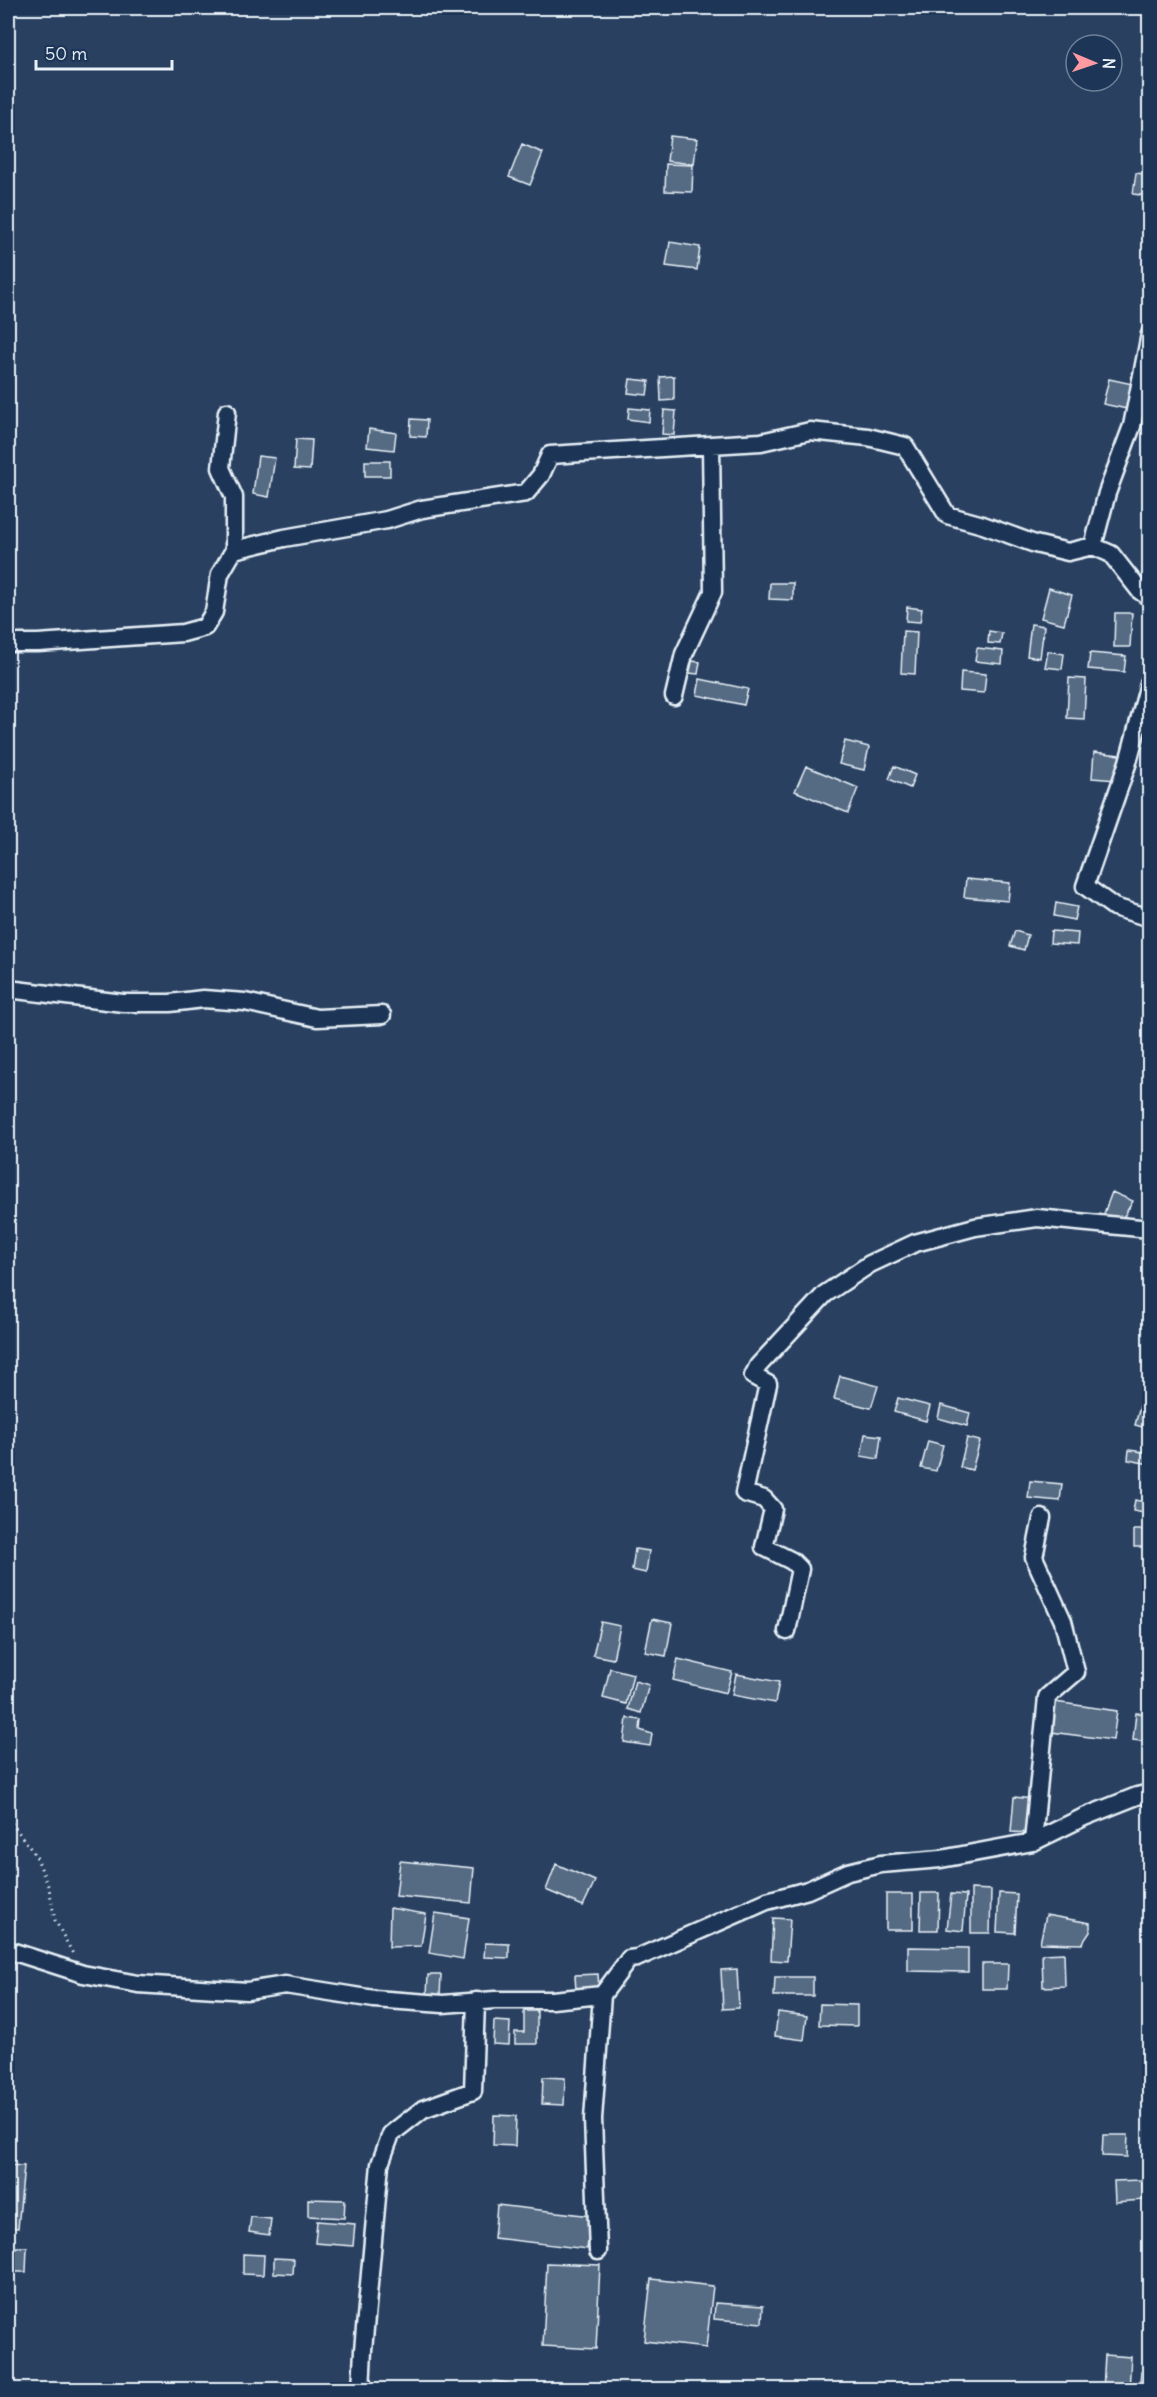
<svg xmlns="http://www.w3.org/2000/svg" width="1157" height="2397" viewBox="0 0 1157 2397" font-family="Delius,sans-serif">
<rect width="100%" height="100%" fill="#294061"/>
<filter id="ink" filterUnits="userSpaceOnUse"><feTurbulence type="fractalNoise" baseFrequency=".0167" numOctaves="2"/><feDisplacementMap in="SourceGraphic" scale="12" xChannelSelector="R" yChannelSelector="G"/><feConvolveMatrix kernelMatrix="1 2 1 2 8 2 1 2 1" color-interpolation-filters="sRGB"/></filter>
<g filter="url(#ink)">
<path fill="#556a83" stroke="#e8f1f8" stroke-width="1.5" d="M670,136L697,139L694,164L667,161Z
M522,144L543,153L530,185L509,177Z
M666,164L693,165L692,192L665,191Z
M1136,173L1150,175L1148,196L1133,194Z
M670,242L700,247L697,270L666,266Z
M674,376V400L661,401L660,377Z
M630,379L649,381L647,395L628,393Z
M1109,379L1137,385L1132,410L1103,404Z
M629,408L650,410L649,422L628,419Z
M664,410L676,411L674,435L662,434Z
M411,419L427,420L426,437L410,436Z
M369,429L396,433L394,450L367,447Z
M296,439L312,440L310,470L294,469Z
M258,456L275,458L269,497L253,494Z
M365,461H390V476H365Z
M770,583H793V600L769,599Z
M1049,588L1072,595L1064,624L1041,618Z
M907,607L922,609L920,622L906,621Z
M1115,613H1132L1130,647H1114Z
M1031,624L1044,626L1040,658L1027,656Z
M903,631L917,632L915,674L901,673Z
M989,631L1002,633L1000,644L988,643Z
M977,648L1003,651L1002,664L975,661Z
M1048,651L1064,654L1062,669L1045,667Z
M1090,653L1126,656L1124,672L1088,669Z
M691,661L700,662L698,674L689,673Z
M961,672L986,674L984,693L960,691Z
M1069,678L1086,679L1084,719L1067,718Z
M700,679L748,689L744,705L697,695Z
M845,741L869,747L864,770L839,764Z
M1094,752L1120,755L1117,780L1092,778Z
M806,766L858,788L848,813L795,791Z
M894,766L915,775L910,788L889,779Z
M966,879L1010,883L1008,901L964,897Z
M1056,903L1077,907L1074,920L1054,916Z
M1015,931L1028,935L1024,950L1010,946Z
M1051,931L1078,933L1077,945L1050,943Z
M1112,1192L1133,1201L1120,1223L1103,1216Z
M840,1376L878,1386L871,1408L834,1399Z
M898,1398L930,1406L926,1421L894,1412Z
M1142,1399L1150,1403V1429L1135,1425Z
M941,1405L970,1413L967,1426L938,1418Z
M865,1434L881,1436L878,1459L861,1456Z
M967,1438L980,1441L972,1470L960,1467Z
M928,1441L943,1445L936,1471L921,1468Z
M1129,1450L1150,1453V1464L1128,1460Z
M1030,1481L1062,1484L1060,1501L1028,1498Z
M1135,1500L1150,1503V1514L1133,1511Z
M1134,1530H1143V1547H1134Z
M635,1549L649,1551L646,1573L632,1570Z
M652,1619L672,1623L666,1656L645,1652Z
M601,1622L620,1626L613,1659L593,1655Z
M678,1659L732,1672L726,1693L673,1680Z
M610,1668L633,1674L626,1704L603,1698Z
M736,1674L779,1682L775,1703L732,1695Z
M635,1681L649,1685L641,1713L628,1709Z
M1055,1702L1117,1711L1113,1740L1051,1732Z
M1136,1713L1150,1714V1742L1133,1740Z
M627,1718L641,1720L640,1730L652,1734L650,1746L624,1742Z
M1014,1797L1032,1799L1029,1833L1011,1832Z
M400,1861L474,1868L471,1903L396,1896Z
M556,1864L595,1881L583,1906L546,1890Z
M971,1889L991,1890L990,1933H971Z
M921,1893H939L938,1930H920Z
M999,1893L1017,1894L1015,1933L997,1932Z
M886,1894H913V1930H886Z
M951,1894L966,1895L963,1931L947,1929Z
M390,1908L426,1914L421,1946L389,1947Z
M435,1913L469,1918L463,1959L429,1953Z
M1046,1915L1090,1923V1932L1082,1944L1040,1943Z
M773,1918L790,1919L787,1961L771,1960Z
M485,1943L509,1944V1958L484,1957Z
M908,1947L968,1948V1972L908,1971Z
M1064,1953L1065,1986L1043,1987L1042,1954Z
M982,1964H1008L1007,1989H982Z
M737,1969L739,2008L723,2009L721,1970Z
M598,1974L599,1989L576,1991L575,1975Z
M428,1975H441L440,1996H427Z
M775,1977H813V1996H774Z
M820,2004L857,2005V2026L819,2025Z
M524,2011H537V2044H515V2032H524Z
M778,2012L807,2016L804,2040L775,2036Z
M494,2021L510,2022L509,2045L493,2044Z
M543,2077L565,2078L564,2105L542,2104Z
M494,2115L516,2116L515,2146L493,2145Z
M1103,2135H1128L1127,2157L1102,2156Z
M8,2165L24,2166L18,2228L8,2227Z
M1142,2180L1143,2200L1115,2202L1114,2181Z
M308,2199L345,2200L344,2218L308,2216Z
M497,2205L591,2216L587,2249L494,2238Z
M251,2217L271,2219L269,2235L249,2232Z
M317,2221L355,2224L353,2246L315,2243Z
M15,2247H27L26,2272H13Z
M243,2254L264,2255L263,2275L243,2274Z
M274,2258L294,2259L293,2274L274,2273Z
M547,2263L600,2265L596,2349L543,2346Z
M651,2279L713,2286L706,2348L644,2341Z
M715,2303L763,2306L762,2323L714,2319Z
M1105,2355L1131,2357L1129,2390H1103Z
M1141,2372L1150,2373V2390H1139Z
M494,2381L507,2383L506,2390H493Z"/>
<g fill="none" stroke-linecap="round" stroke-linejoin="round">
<g stroke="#e8f1f8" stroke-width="21">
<path id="street" d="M227,412L221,468L234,497V550
M1093,546L1111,554L1140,591L1150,598
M8,643H38L183,633L205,627L214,612L220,574L234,550L284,538L387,520L422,509L526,493L541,475L550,455L711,445
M1150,680L1128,762L1085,886L1114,907L1150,918
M674,696L684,654L713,592L711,445L761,442L810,431L868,437L905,446L947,515L983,525L1035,544L1068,552L1093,546L1107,493L1132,426L1150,334
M8,989L123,1003H170L203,999L245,1002L317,1018L382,1015
M787,1631L800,1569L792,1561L764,1547L773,1509L764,1499L744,1493L768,1384L753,1376L758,1366L825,1294L870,1264L915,1243L975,1227L1037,1218L1150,1229
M1033,1842L1047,1697L1076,1672L1063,1621L1034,1557L1042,1518
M8,1950L83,1974L138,1984L247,1991L285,1985L374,1999L443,2004L495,2000H552L602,1995L629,1959L637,1958L767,1901L808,1890L848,1872L881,1864L941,1859L1033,1842L1084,1817L1137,1796L1150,1793
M598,2251L593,2119L602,1995
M361,2390L363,2350L380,2164L391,2134L423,2109L473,2091L476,2001"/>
</g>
<path stroke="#e8f1f8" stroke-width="3" stroke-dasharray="1.5 4.5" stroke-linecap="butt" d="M8,1818L36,1856L49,1888L55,1920L73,1954"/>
<use href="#street" stroke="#1d3557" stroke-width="16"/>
</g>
</g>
<rect width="1157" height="2397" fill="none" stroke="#1d3557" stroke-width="30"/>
<rect x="15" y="15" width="1127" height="2367" fill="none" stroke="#e8f1f8" stroke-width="2" filter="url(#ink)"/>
<g transform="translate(1094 63) rotate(92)"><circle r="28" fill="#1d3557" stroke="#6e8097" stroke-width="1.5"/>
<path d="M0-4.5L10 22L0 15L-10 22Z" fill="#ff9aa2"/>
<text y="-9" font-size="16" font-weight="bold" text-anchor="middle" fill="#e8f1f8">N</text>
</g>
<path d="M36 60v9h136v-9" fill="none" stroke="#e8f1f8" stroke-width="3"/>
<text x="45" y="60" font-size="18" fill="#e8f1f8" stroke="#1d3557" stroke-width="4.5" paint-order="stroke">50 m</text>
</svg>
